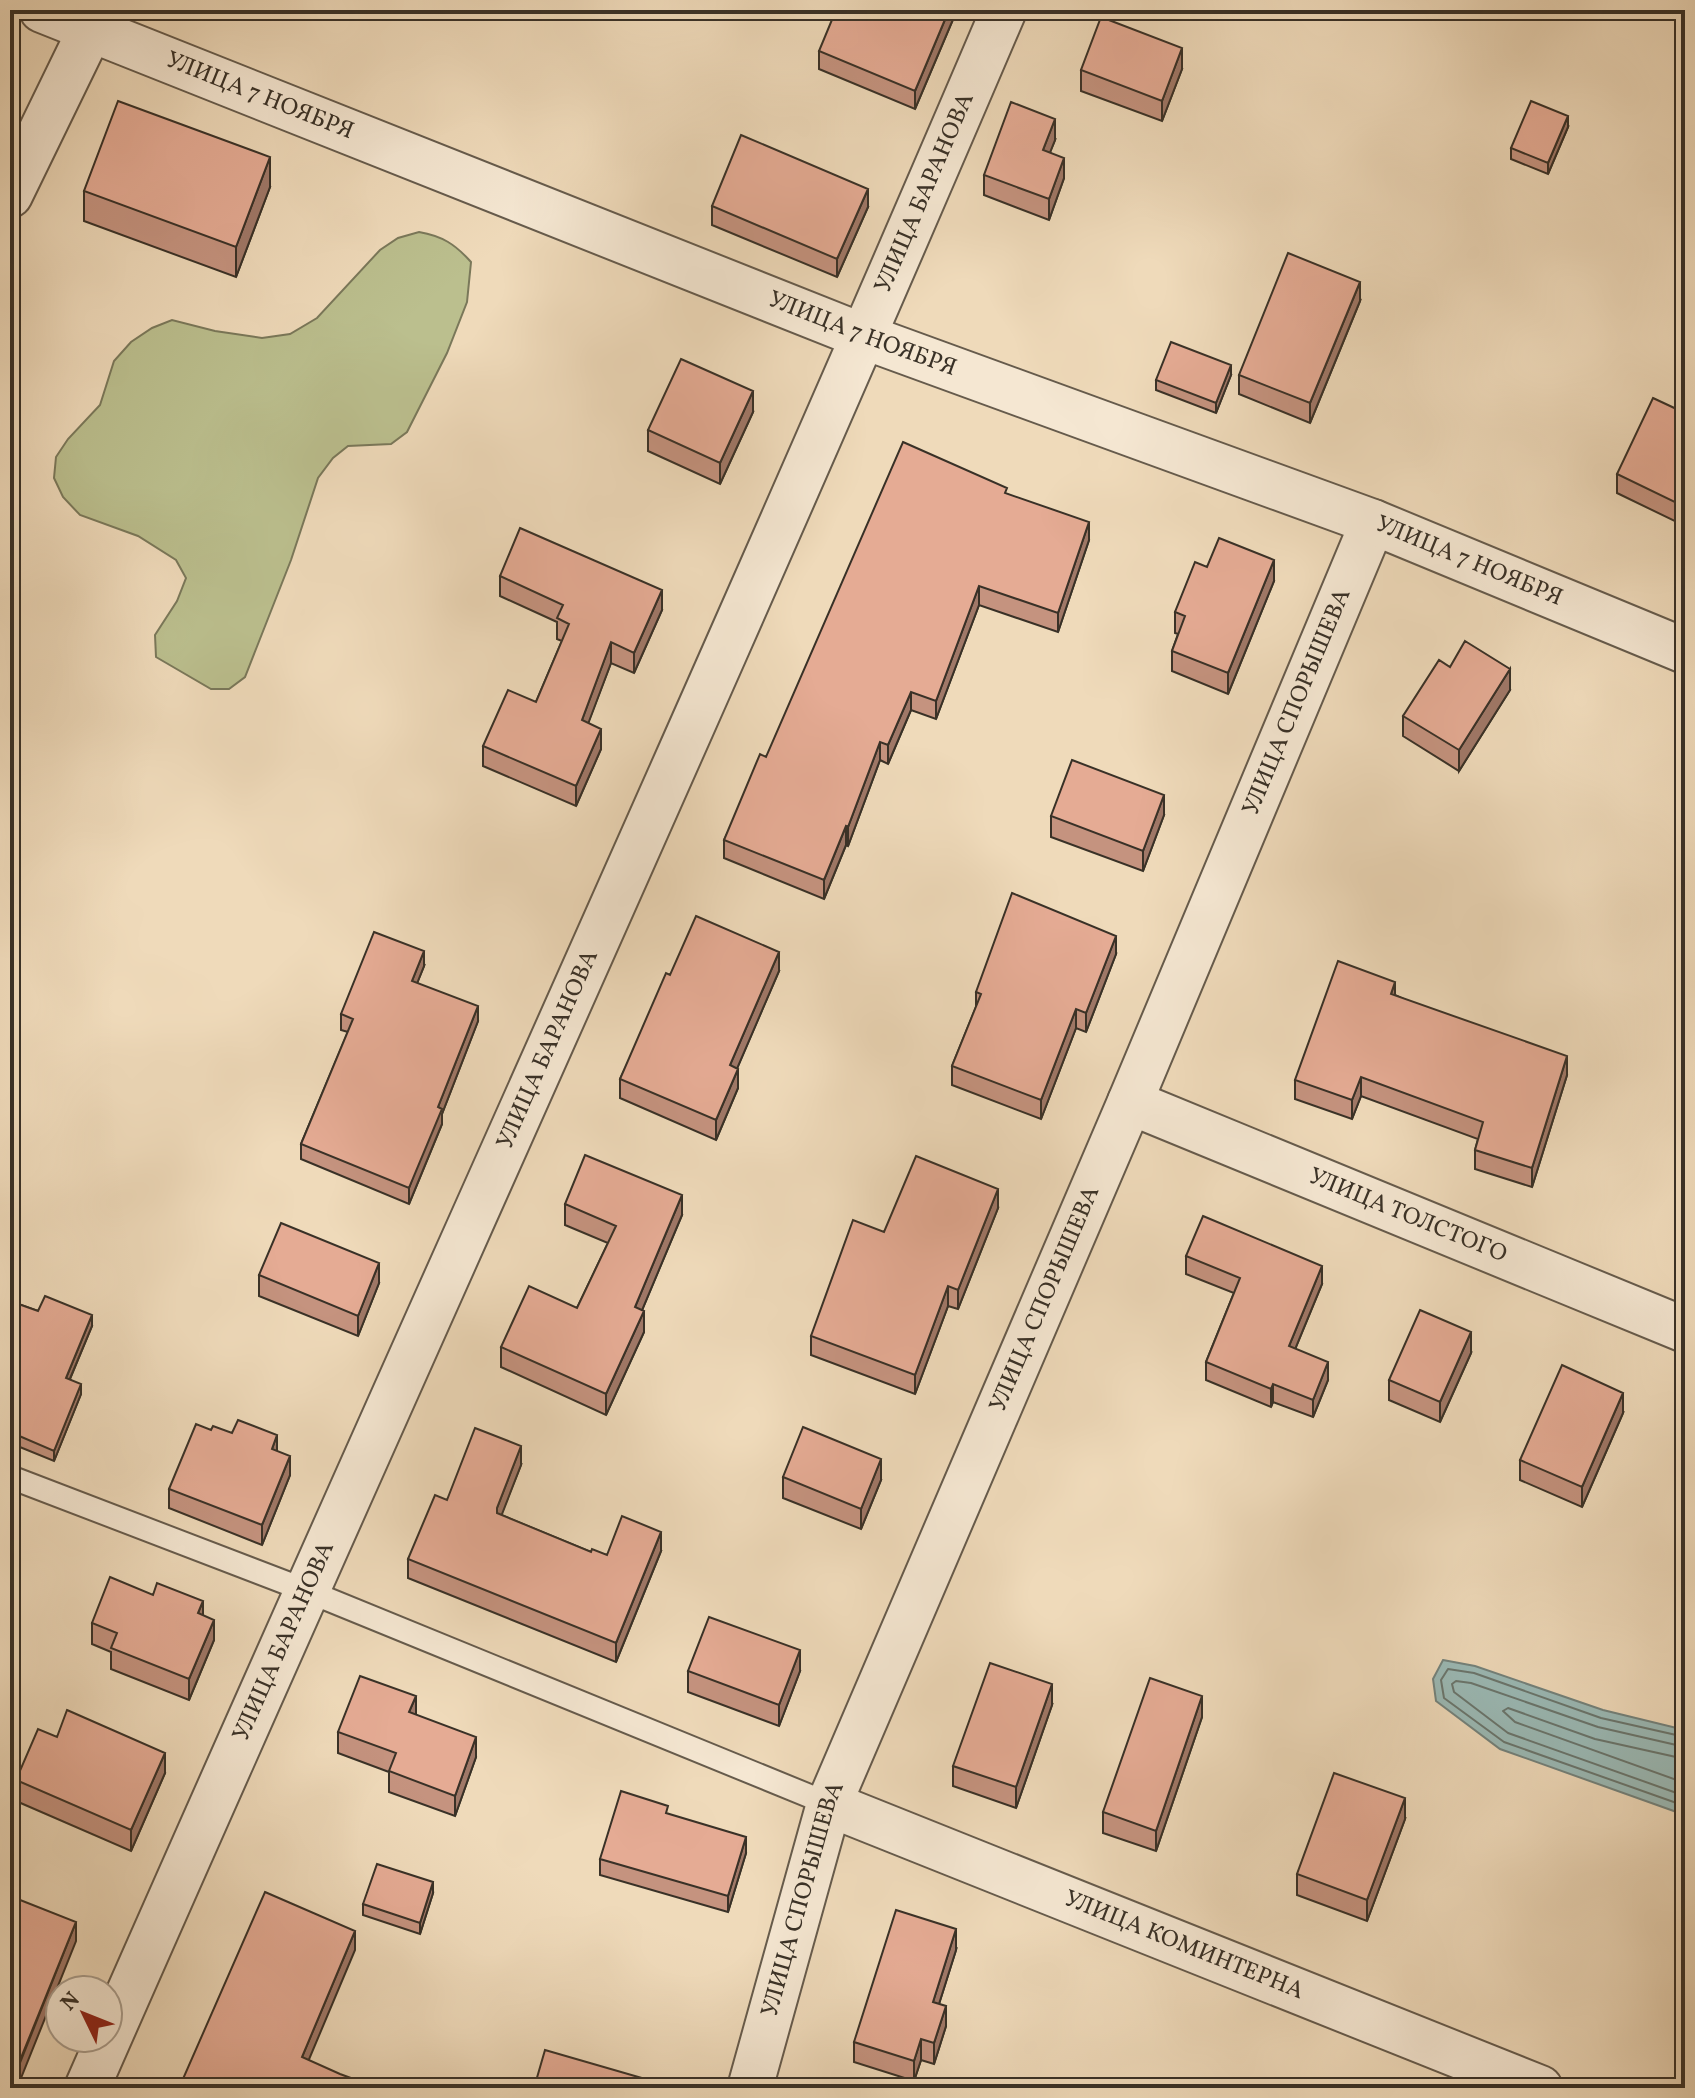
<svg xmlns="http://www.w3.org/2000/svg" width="1695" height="2098" viewBox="0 0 1695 2098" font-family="Vollkorn,serif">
<rect width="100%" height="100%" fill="#efdaba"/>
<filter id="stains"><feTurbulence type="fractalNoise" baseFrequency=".0025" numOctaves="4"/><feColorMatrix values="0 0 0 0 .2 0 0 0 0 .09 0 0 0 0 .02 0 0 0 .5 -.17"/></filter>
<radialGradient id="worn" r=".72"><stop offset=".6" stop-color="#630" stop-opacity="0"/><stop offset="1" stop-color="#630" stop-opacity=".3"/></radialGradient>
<path fill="#bbbf8e" stroke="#7a785a" stroke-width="2" d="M419,232C442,236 455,244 471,262L467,302L447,353L407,432L391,444L348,446L333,458L318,478L291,560L245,677L229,689H211L156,657L155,635L177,601L186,578L176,560L138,536L80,515L63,497L54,478L56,457L68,439L100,405L114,361L131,342L152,328L172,320L215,331L262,338L290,334L317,318L380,250L398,238Z"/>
<path fill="#9bbab6" stroke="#74837d" stroke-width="2" d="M1443,1660L1475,1666L1603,1710L1685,1730V1815L1500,1749L1436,1701L1433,1679Z"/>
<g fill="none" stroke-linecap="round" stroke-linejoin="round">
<path stroke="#6a766e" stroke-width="2" d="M1685,1737L1601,1718L1474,1673L1448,1669L1441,1680L1444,1698L1504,1742L1685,1806
M1685,1747L1598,1727L1471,1683L1456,1681L1452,1684L1454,1692L1508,1733L1685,1796
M1685,1759L1595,1739L1508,1708L1503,1711L1515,1722L1685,1783"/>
<g stroke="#665b4c" stroke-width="26">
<path id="service" d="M10,1477L305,1590L829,1804"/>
</g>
<g stroke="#665b4c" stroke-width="48">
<g id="minor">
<path d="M10,195L100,10"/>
<path id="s1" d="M1130,1102L1685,1330"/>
<path id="s2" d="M829,1804L1540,2088"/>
<path id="s3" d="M87,2088C391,1395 707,706 1004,10"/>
<path id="s4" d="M750,2088L829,1804L1130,1102L1373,522"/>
</g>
</g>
<g stroke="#665b4c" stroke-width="48">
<g id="tertiary">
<path id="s5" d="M42,10L865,337L1373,522L1685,651"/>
</g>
</g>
<use href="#service" stroke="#f5e7d2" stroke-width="22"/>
<use href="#minor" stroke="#f5e7d2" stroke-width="44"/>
<use href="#tertiary" stroke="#f5e7d2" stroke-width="44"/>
</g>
<path fill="#c5937f" stroke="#393127" stroke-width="2" d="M957,10L915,109L819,69V51Z
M1652,10H1675L1671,18Z
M1182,69L1162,121L1081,91V70Z
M1568,127L1548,174L1511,159V148Z
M1055,140L1050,152L1064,178L1049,220L984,195V175Z
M270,187L236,277L84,221V191Z
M712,206L868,207L837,277L712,225Z
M1360,301L1310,423L1239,394V375Z
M1231,375L1216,413L1156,390V380Z
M753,412L720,484L648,451V430Z
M1685,413V526L1617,493V474Z
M1007,494L1089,540L1058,632L979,605L936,719L911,710L888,764L880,760L848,846L846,845L824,899L724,858V840L766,757Z
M1207,567L1274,581L1228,694L1172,671V651L1178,634L1175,633V612Z
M500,576L662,610L634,673L611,663L588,723L601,749L576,806L483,766V746L536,702L562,641L557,639V622L500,596Z
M1450,667L1510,690L1459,771L1403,736V716Z
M1164,815L1143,871L1051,837V816Z
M1116,954L1086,1032L1076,1028L1041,1119L952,1085V1066L976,1007V992Z
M424,966L417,983L478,1021L442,1114V1124L409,1204L301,1159V1144L348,1032L341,1030V1014Z
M779,971L737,1068L738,1088L716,1140L620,1098V1079L670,975Z
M1395,995L1567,1075L1532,1187L1475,1169V1150L1478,1139L1361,1096L1352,1119L1295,1099V1080Z
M565,1204L682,1215L642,1310L644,1332L606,1415L501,1367V1347L577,1308L608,1243L565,1225Z
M998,1208L958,1309L948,1306L915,1394L811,1355V1336L884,1232Z
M1186,1256L1322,1284L1295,1349L1328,1380L1313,1417L1273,1402L1271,1407L1206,1380V1362L1234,1293L1186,1274Z
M259,1275L379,1283L358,1336L259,1296Z
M10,1301L38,1311L92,1326L70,1379L81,1394L54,1461L10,1443Z
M1471,1353L1440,1422L1389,1400V1380Z
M1623,1413L1582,1507L1520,1480V1460Z
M211,1430L277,1451L290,1475L262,1545L169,1508V1489Z
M521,1465L501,1515L591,1552L607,1555L661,1551L616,1662L408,1578V1559L447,1500Z
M783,1477L881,1480L861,1529L783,1498Z
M203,1615L214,1640L189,1700L111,1669V1652L92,1644V1623Z
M688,1671H800L779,1726L688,1692Z
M1052,1705L1016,1808L953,1786V1766Z
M416,1715L476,1757L455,1816L389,1792V1772L338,1753V1732Z
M1202,1717L1156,1851L1103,1833V1812Z
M57,1737L165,1773L131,1851L16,1801V1780Z
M668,1814L746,1853L728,1912L600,1875V1859Z
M1405,1819L1367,1921L1297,1895V1874Z
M433,1893L420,1934L363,1915V1904Z
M956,1950L939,2004L946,2026L934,2064L921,2060L914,2081L854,2062V2042Z"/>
<path fill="#a07868" stroke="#393127" stroke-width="2" d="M949,10H957L915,109V91Z
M1182,48V69L1162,121V101Z
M1568,116V127L1548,174V163Z
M1055,119V140L1043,170V150Z
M270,157V187L236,277V247Z
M1064,158V178L1049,220V199Z
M868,189V207L837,277V259Z
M1360,282V301L1310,423V403Z
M1231,365V375L1216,413V403Z
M753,391V412L720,484V463Z
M1089,522V540L1058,632V613Z
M1274,560V581L1228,694V673Z
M979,586V605L936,719V701Z
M662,590V610L634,673V653Z
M611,642V663L582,740V720Z
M1510,669V690L1459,771V750Z
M911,692V710L888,764V745Z
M601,729V749L576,806V786Z
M880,742V760L848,846V827Z
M1164,795V815L1143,871V851Z
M846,826V845L824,899V880Z
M1116,936V954L1086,1032V1013Z
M424,951V966L412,996V981Z
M779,952V971L730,1085V1065Z
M1395,982V1001L1391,994Z
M478,1006V1021L442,1114V1124L409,1204V1188L438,1107Z
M1076,1009V1028L1041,1119V1100Z
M1567,1056V1075L1532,1187V1168Z
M738,1069V1088L716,1140V1120Z
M1361,1077V1096L1352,1119V1100Z
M998,1189V1208L958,1309V1290Z
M682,1195V1215L635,1327V1307Z
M379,1263V1283L358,1336V1316Z
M1322,1266V1284L1289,1364V1346Z
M948,1286V1306L915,1394V1375Z
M644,1311V1332L606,1415V1394Z
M92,1315V1326L66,1388V1378Z
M1471,1332V1353L1440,1422V1402Z
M1328,1362V1380L1313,1417V1400Z
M81,1384V1394L54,1461V1451Z
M1273,1384V1402L1271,1407V1389Z
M1623,1393V1413L1582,1507V1487Z
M277,1435V1455L272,1449Z
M521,1446V1465L497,1527V1508Z
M290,1456V1475L262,1545V1525Z
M881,1459V1480L861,1529V1509Z
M661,1532V1551L616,1662V1643Z
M203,1601V1622L198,1613Z
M214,1620V1640L189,1700V1679Z
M800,1650V1671L779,1726V1705Z
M1052,1684V1705L1016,1808V1787Z
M416,1696V1716L409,1712Z
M1202,1696V1717L1156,1851V1831Z
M476,1737V1757L455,1816V1796Z
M165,1753V1773L131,1851V1830Z
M1405,1798V1819L1367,1921V1900Z
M746,1837V1853L728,1912V1896Z
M433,1882V1893L420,1934V1923Z
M76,1922V1941L17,2088H10Z
M956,1929V1950L933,2023V2002Z
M355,1931V1950L302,2076V2057Z
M946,2006V2026L934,2064V2043Z
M921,2039V2060L914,2081V2061Z"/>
<path fill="#e5ab94" stroke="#393127" stroke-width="2" d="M836,10H949L915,91L819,51Z
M1101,17L1182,48L1162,101L1081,70Z
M118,101L270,157L236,247L84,191Z
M1531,101L1568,116L1548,163L1511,148Z
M1011,102L1055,119L1043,150L1064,158L1049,199L984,175Z
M741,135L868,189L837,259L712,206Z
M1288,253L1360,282L1310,403L1239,375Z
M1171,342L1231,365L1216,403L1156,380Z
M681,359L753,391L720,463L648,430Z
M1653,398L1685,413V507L1617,474Z
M903,442L1007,488L1005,493L1089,522L1058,613L979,586L936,701L911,692L888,745L880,742L848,827L846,826L824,880L724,840L760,754L766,757Z
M520,528L662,590L634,653L611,642L582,720L601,729L576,786L483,746L508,690L536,702L569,624L557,618L563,605L500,576Z
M1219,538L1274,560L1228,673L1172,651L1185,616L1175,612L1195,562L1207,567Z
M1465,641L1510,669L1459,750L1403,716L1439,660L1450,667Z
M1072,760L1164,795L1143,851L1051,816Z
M1012,893L1116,936L1086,1013L1076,1009L1041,1100L952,1066L981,994L976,992Z
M696,916L779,952L730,1065L738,1069L716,1120L620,1079L666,973L670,975Z
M374,932L424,951L412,981L478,1006L438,1107L442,1109L409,1188L301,1144L353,1019L341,1014Z
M1338,961L1395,982L1391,994L1567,1056L1532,1168L1475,1150L1483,1122L1361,1077L1352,1100L1295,1080Z
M585,1155L682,1195L635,1307L644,1311L606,1394L501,1347L529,1286L577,1308L616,1226L565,1204Z
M916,1156L998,1189L958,1290L948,1286L915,1375L811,1336L853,1220L884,1232Z
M1203,1216L1322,1266L1289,1346L1328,1362L1313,1400L1273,1384L1271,1389L1206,1362L1240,1278L1186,1256Z
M281,1223L379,1263L358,1316L259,1275Z
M45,1296L92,1315L66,1378L81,1384L54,1451L10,1432V1301L38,1311Z
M1420,1310L1471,1332L1440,1402L1389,1380Z
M1562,1365L1623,1393L1582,1487L1520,1460Z
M238,1420L277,1435L272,1449L290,1456L262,1525L169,1489L196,1424L211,1430L213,1426L232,1433Z
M803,1427L881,1459L861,1509L783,1477Z
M475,1428L521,1446L497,1508V1513L591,1552L592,1549L607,1555L622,1516L661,1532L616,1643L408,1559L435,1495L447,1500Z
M110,1577L153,1595L157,1583L203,1601L198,1613L214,1620L189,1679L111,1648L117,1633L92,1623Z
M709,1617L800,1650L779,1705L688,1671Z
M990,1663L1052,1684L1016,1787L953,1766Z
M360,1676L416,1696L409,1712L476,1737L455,1796L389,1771L396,1753L338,1732Z
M1150,1678L1202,1696L1156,1831L1103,1812Z
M67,1710L165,1753L131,1830L16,1780L38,1729L57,1737Z
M1334,1773L1405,1798L1367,1900L1297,1874Z
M621,1791L668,1806L666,1813L746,1837L728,1896L600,1859Z
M377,1864L433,1882L420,1923L363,1904Z
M265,1892L355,1931L302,2057L340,2074L378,2088H179Z
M10,1896L76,1922L10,2085Z
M896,1910L956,1929L933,2002L946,2006L934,2043L921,2039L914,2061L854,2042Z
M545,2050L673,2087L672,2088H534Z
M1214,2084L1225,2088H1212Z"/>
<g text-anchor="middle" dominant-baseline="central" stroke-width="6" stroke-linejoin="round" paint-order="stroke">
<g font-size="24" fill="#393127" stroke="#f5e7d2">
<text stroke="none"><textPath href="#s5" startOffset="234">УЛИЦА 7 НОЯБРЯ</textPath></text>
<text stroke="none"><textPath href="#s3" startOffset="2072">УЛИЦА БАРАНОВА</textPath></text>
<text stroke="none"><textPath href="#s5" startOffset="882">УЛИЦА 7 НОЯБРЯ</textPath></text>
<text stroke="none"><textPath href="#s5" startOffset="1530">УЛИЦА 7 НОЯБРЯ</textPath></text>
<text stroke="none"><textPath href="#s4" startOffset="1492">УЛИЦА СПОРЫШЕВА</textPath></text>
<text stroke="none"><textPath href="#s3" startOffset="1136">УЛИЦА БАРАНОВА</textPath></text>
<text stroke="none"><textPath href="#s1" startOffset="300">УЛИЦА ТОЛСТОГО</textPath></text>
<text stroke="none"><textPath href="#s4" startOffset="844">УЛИЦА СПОРЫШЕВА</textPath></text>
<text stroke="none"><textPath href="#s3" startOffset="488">УЛИЦА БАРАНОВА</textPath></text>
<text stroke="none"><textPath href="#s4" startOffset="196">УЛИЦА СПОРЫШЕВА</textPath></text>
<text stroke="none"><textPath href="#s2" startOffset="382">УЛИЦА КОМИНТЕРНА</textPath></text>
</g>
</g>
<rect width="1695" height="2098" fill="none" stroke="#efdaba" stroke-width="40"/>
<rect x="12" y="12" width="1671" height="2074" fill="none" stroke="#393127" stroke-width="4"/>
<rect x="20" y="20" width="1655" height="2058" fill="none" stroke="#393127" stroke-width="2"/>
<g transform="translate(84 2014) rotate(313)"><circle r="38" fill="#f5e7d2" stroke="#aa9e8e" stroke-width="2"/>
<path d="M0-6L14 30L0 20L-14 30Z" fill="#8f2418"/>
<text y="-12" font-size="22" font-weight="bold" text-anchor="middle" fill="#393127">N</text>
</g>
<rect width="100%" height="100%" filter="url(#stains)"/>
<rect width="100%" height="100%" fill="url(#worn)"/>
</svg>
